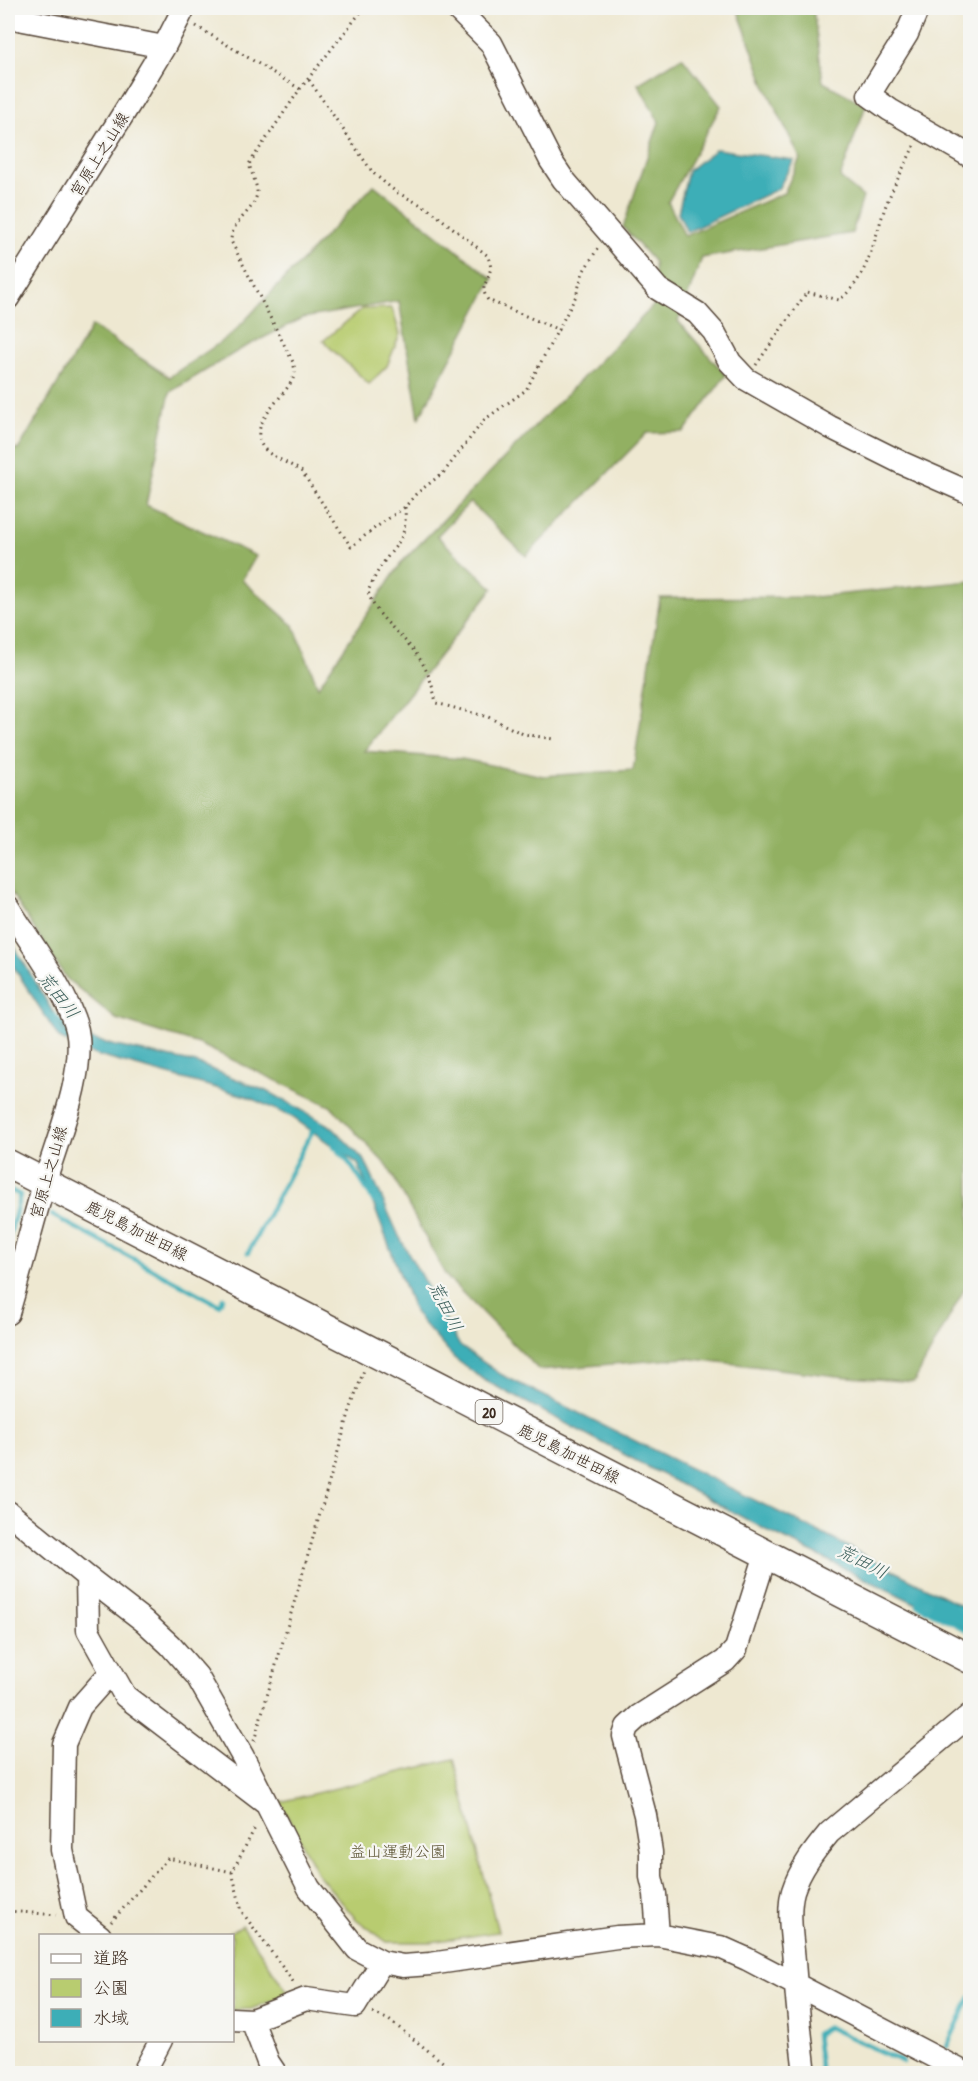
<svg xmlns="http://www.w3.org/2000/svg" width="978" height="2081" viewBox="0 0 978 2081" font-family="'Patrick Hand','Klee One',sans-serif">
<rect width="100%" height="100%" fill="#f6f6f2"/>
<filter id="ink" filterUnits="userSpaceOnUse"><feTurbulence type="fractalNoise" baseFrequency=".0167" numOctaves="2"/><feDisplacementMap in="SourceGraphic" scale="12" xChannelSelector="R" yChannelSelector="G"/><feConvolveMatrix kernelMatrix="1 2 1 2 8 2 1 2 1" color-interpolation-filters="sRGB"/></filter>
<filter id="wash" filterUnits="userSpaceOnUse"><feTurbulence type="fractalNoise" baseFrequency=".008" numOctaves="4" result="noise"/><feDisplacementMap in="SourceGraphic" scale="24" xChannelSelector="R" yChannelSelector="G"/><feGaussianBlur stdDeviation="1.35" result="paint"/><feColorMatrix in="noise" values="0 0 0 0 0 0 0 0 0 0 0 0 0 0 0 0 0 1.4 0 .05"/><feComposite in="paint" operator="in"/></filter>
<g filter="url(#wash)">
<rect width="100%" height="100%" fill="#eee8d1"/>
<path fill="#b8cc70" stroke="#7a7b47" stroke-width="1.5" d="M392,308L400,334L387,366L369,384L323,341L362,309Z
M454,1759L498,1932L431,1942H387L356,1919L317,1873L280,1802Z
M242,1925L289,1994L251,2009L233,2010L232,1936H224Z"/>
<path fill="#92b062" stroke="#666d40" stroke-width="1.5" d="M737,8H813L823,82L866,105L840,178L863,197L852,233L702,258L678,321L726,375L684,432L647,433L526,556L470,502L437,536L493,588L364,751L462,759L543,776L633,770L660,598L815,597L970,581V1279L914,1382L837,1376L685,1358L539,1370L446,1276L388,1167L332,1107L199,1044L116,1019L66,978L8,888V446L18,450L92,326L169,377L231,335L374,185L493,279L419,418L399,301L303,318L241,349L170,392L146,505L256,556L242,580L294,626L318,687L402,562L655,304L654,262L623,227L659,122L638,84L682,57L721,106L668,202L685,236L784,193L800,158L766,88Z"/>
<path fill="#3daeb7" stroke="#3c6c6a" stroke-width="1.5" d="M716,149L794,160L778,189L687,232L678,213L688,171Z
M8,936L64,1031L116,1046L196,1063L271,1093L332,1127L365,1161L399,1236L460,1346L502,1375L813,1529L970,1610V1630L770,1532L484,1380L454,1358L415,1314L358,1164L292,1117L246,1096L95,1055L59,1038L8,958Z"/>
<g fill="none" stroke-linecap="round" stroke-linejoin="round">
<path stroke="#3daeb7" stroke-width="4.5" d="M54,1015L69,1031
M334,1146C351,1162 362,1182 374,1202
M8,1189L20,1195L8,1242
M52,1215L219,1305L223,1298
M248,1253L314,1128
M918,1605L970,1632
M947,2046L970,1997
M821,2074L816,2034L828,2027L903,2062"/>
</g>
</g>
<g filter="url(#ink)">
<g fill="none" stroke-linecap="round" stroke-linejoin="round">
<g stroke="#564639" stroke-width="25">
<path id="minor" d="M456,8L491,43L551,161L563,179L658,289L697,313L714,332L730,362L746,379L830,427L902,463L970,493
M918,8L907,34L869,95L890,110L970,156
M8,17L164,47
M8,298L132,100L164,47L184,8
M8,907C29,941 68,992 77,1030C86,1072 57,1140 45,1181C32,1225 21,1269 8,1313
M8,1512L87,1577L144,1621L170,1645L197,1676L243,1757L309,1888L357,1949L382,1962L403,1966L430,1964L617,1937L658,1935L720,1947L747,1959L967,2074
M87,1577L88,1630L125,1696L264,1802
M658,1935L655,1894L651,1877V1852L645,1815L624,1736L627,1727L639,1716L725,1661L736,1649L766,1554
M100,1936L76,1917L62,1850L64,1744L80,1707L111,1672
M232,2019L252,2020L306,1999L355,2006L382,1962
M252,2020L268,2062L276,2074
M143,2074L161,2040
M805,2074C800,2032 796,1991 793,1950C791,1932 788,1909 793,1891C800,1869 815,1850 829,1833L970,1715"/>
</g>
<g stroke="#564639" stroke-width="31">
<path id="major" d="M8,1164L970,1659"/>
</g>
<path stroke="#564639" stroke-width="3" stroke-dasharray="1.5 4.5" stroke-linecap="butt" d="M196,26L300,89L249,164C251,172 257,184 257,192C256,211 231,220 231,241L293,362C294,367 296,371 294,376C287,397 238,429 269,453C279,460 291,464 302,472L351,547L372,530L405,507L416,494L444,472L484,420L526,390L576,296L583,272L598,248
M309,80L373,173L396,192L429,209L488,256C489,261 492,267 490,271C487,285 479,286 488,300L559,330
M300,89L364,8
M756,365L807,292L839,300C869,278 874,238 886,205C894,185 905,165 914,146
M405,507C407,540 398,541 381,566C376,574 372,583 368,591C375,618 402,633 417,655C428,670 433,686 436,703L488,717L523,734L553,739
M254,1741L350,1410L364,1370
M232,1872L242,1912L294,1983
M8,1911L56,1915
M111,1922L168,1858L232,1872L256,1826
M373,2013L389,2020L458,2074"/>
<use href="#minor" stroke="#fff" stroke-width="22"/>
<use href="#major" stroke="#fff" stroke-width="28"/>
</g>
</g>
<g text-anchor="middle" dominant-baseline="central" stroke-width="4.5" stroke-linejoin="round" paint-order="stroke">
<rect fill="#f6f6f2" stroke="#73675e" stroke-width="1.5" x="475.5" y="1400" width="27" height="24" rx="4.5"/>
<g font-size="15" font-weight="bold" fill="#3b2a1e">
<text x="489" y="1412">20</text>
</g>
<g font-size="16" fill="#3b2a1e" stroke="#f6f6f2">
<text transform="translate(99 154) rotate(-58)">宮原上之山線</text>
<text transform="translate(48 1172) rotate(-74)">宮原上之山線</text>
<text transform="translate(137 1230) rotate(27)">鹿児島加世田線</text>
<text transform="translate(569 1453) rotate(27)">鹿児島加世田線</text>
</g>
<g font-size="16" fill="#5a5232" stroke="#f6f6f2">
<text x="398" y="1851">益山運動公園</text>
</g>
<g font-size="18" font-style="italic" fill="#3c5f5b" stroke="#f6f6f2">
<text transform="translate(59 995) rotate(52)">荒田川</text>
<text transform="translate(446 1306) rotate(63)">荒田川</text>
<text transform="translate(863 1561) rotate(27)">荒田川</text>
</g>
</g>
<rect width="978" height="2081" fill="none" stroke="#f6f6f2" stroke-width="30"/>
<rect x="39" y="1934" width="195" height="108" fill="#f6f6f2" stroke="#aba49d" stroke-width="1.5"/>
<rect x="51" y="1954" width="30" height="9" fill="#ffffff" stroke="#aba49d" stroke-width="1.5"/>
<text x="93" y="1964" font-size="18" fill="#3b2a1e">道路</text>
<rect x="51" y="1979" width="30" height="18" fill="#b8cc70" stroke="#aba49d" stroke-width="1.5"/>
<text x="93" y="1994" font-size="18" fill="#3b2a1e">公園</text>
<rect x="51" y="2009" width="30" height="18" fill="#3daeb7" stroke="#aba49d" stroke-width="1.5"/>
<text x="93" y="2024" font-size="18" fill="#3b2a1e">水域</text>
</svg>
